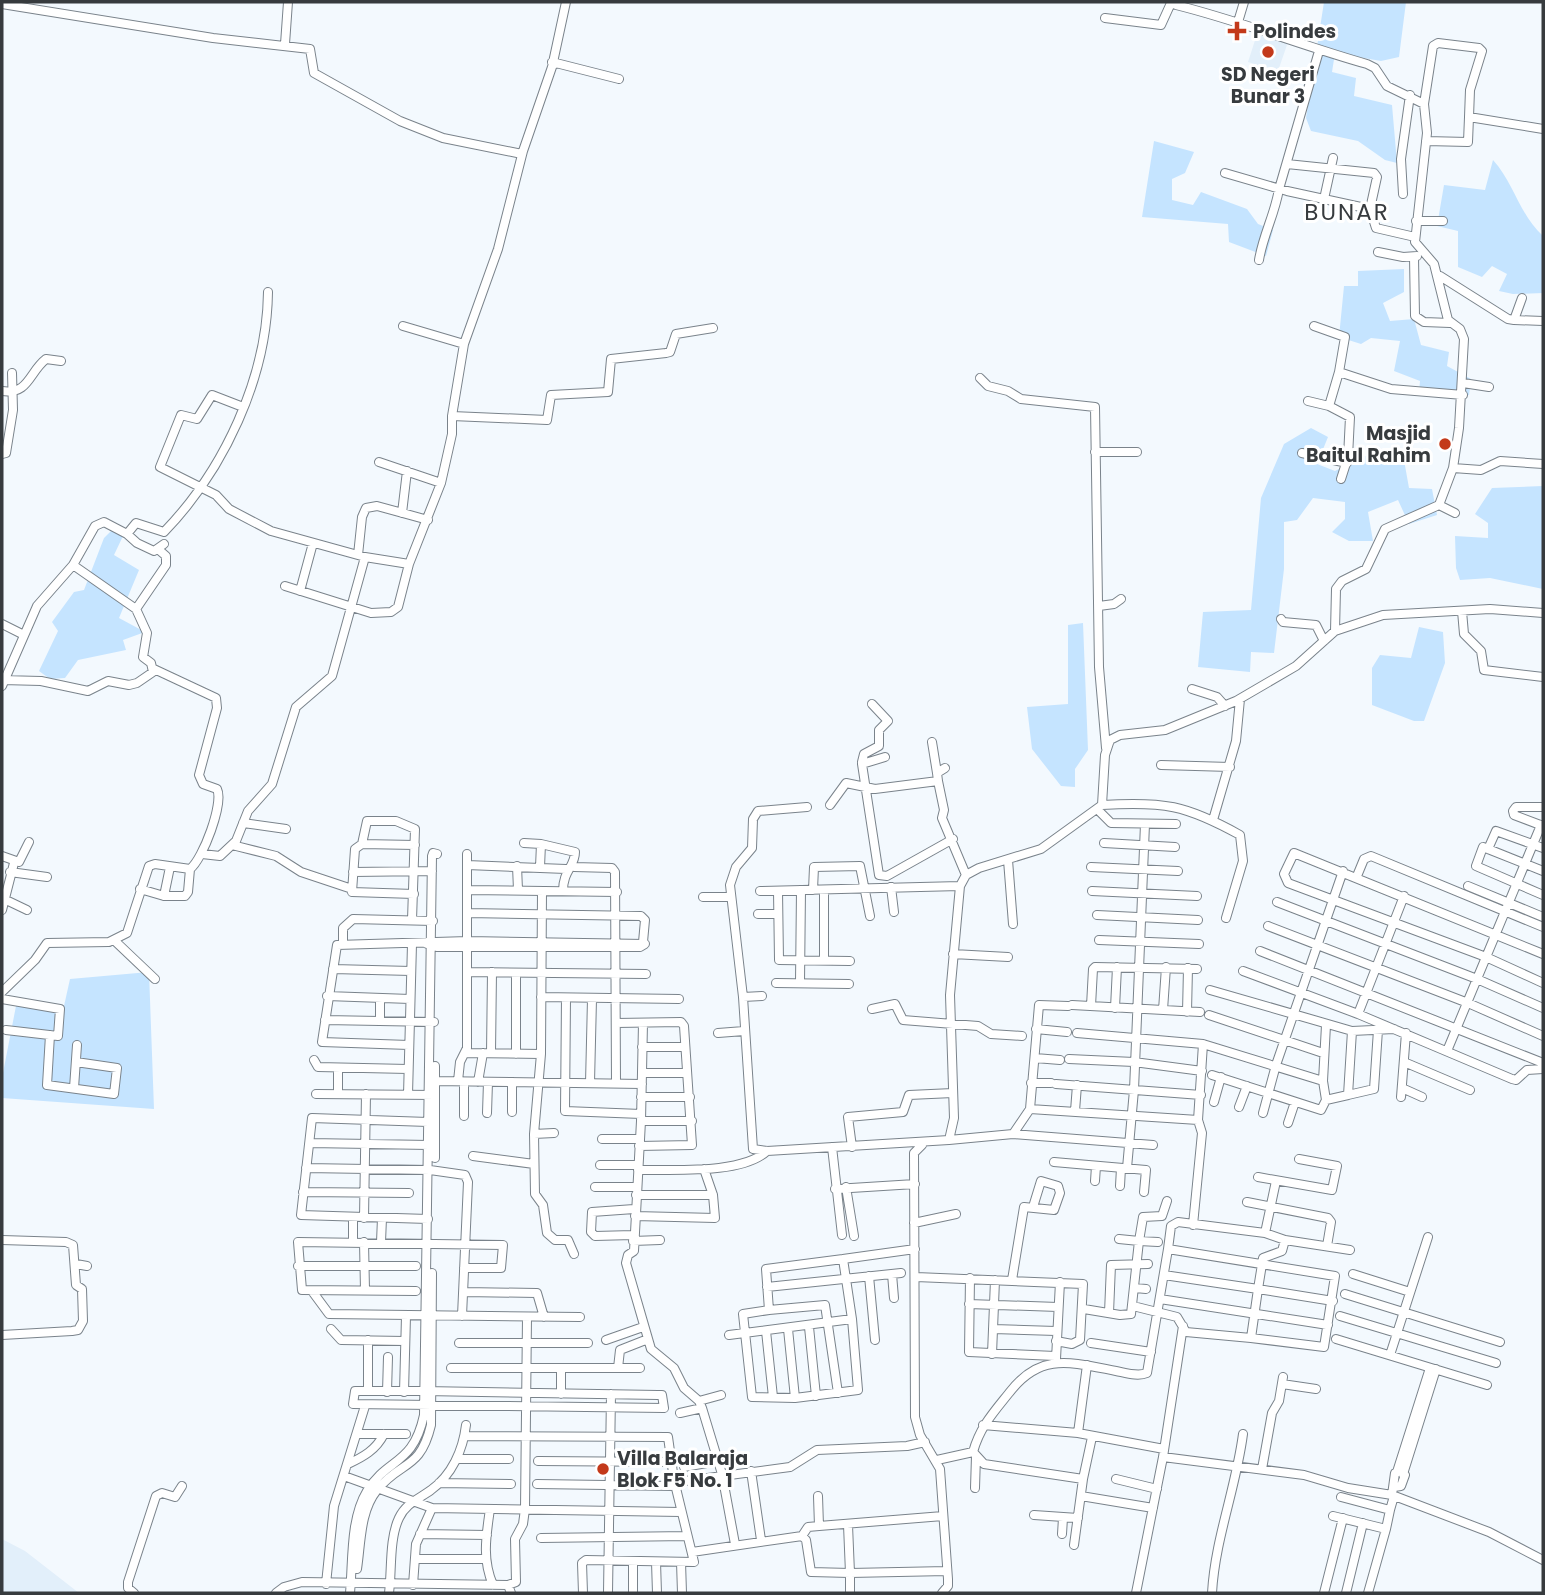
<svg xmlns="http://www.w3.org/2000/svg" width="1545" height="1595" viewBox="0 0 1545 1595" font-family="Poppins,sans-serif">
<rect width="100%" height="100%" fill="#f3f9fe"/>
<path fill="#e2effa" d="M1258,31L1288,42L1278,71L1248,62Z
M2,1539L25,1551L79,1593H2Z"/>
<path fill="#c5e4ff" d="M1324,2H1406L1399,57L1381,61L1335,53L1332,72L1356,78L1354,96L1392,105L1397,163L1385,160L1358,141L1311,131L1306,118Z
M1154,141L1194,152L1185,173L1172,179V200L1193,205L1201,192L1247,209L1258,224L1273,230L1266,256L1229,242L1228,224L1142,217Z
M1493,160C1514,183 1519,214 1543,236V293L1513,294L1499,291L1507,274L1492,266L1482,277L1458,267V231L1437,226L1444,185L1485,190Z
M1404,269V292L1383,303L1390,321L1414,319L1421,345L1449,352L1447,366L1471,379L1469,395L1419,393L1420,381L1394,371L1400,341L1371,338L1361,344L1339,337L1344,286H1358V271Z
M1311,428L1328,437L1317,464L1335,471L1364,456L1404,460L1409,488L1432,489L1437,515L1409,524L1398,500L1368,512L1373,541H1349L1332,532L1345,519V502L1313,498L1297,520L1284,522V569L1274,653L1251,652L1250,672L1198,667L1203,612L1251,610L1261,498L1284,444Z
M1543,486V589L1490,578L1460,580L1456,568L1455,536L1488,538V523L1475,514L1492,488Z
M113,529L123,536L114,555L139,570L119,618L145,632L123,640L126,650L78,660L65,678L50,679L39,671L58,631L52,622L74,592L84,590L104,538Z
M1083,623L1088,750L1075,769V787L1061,786L1032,749L1027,707L1068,704V625Z
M1419,627L1443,632L1445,663L1424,721H1414L1372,705V668L1380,655L1411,658Z
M149,972L154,1109L2,1098V1078L16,1006H64L70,979Z"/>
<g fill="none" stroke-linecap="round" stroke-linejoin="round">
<g stroke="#7a838b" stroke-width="10">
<path id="minor" d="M1177,2L1176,5C1241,21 1303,46 1367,64L1375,68L1387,86L1424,104L1427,133L1415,242L1434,264L1448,320L1460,329L1464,339L1459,428L1453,468L1439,505L1385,529L1366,569L1342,581L1336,589L1335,631
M2,4L213,38L310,49L314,73L400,121L443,138L522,154
M1105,18L1161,25L1171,3
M1238,22L1244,2
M285,44L288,2
M552,62L619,79
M1424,104L1433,46L1438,43L1479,48L1482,51L1470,90L1469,117
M1426,141L1468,142L1469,117L1543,129
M1287,164L1374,173L1377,177L1370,209
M1225,173L1287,191L1370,209L1376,228L1415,237
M1403,194L1401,159L1410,95
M1324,199L1333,158
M1416,221H1443
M1378,252L1403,257L1417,256
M1414,257L1415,316L1424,322L1450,323
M1259,260C1263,235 1275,214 1279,189L1319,51
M1440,276L1508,319L1514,320L1522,298
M1514,320L1543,321
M403,326L464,344
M1314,326L1345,337L1339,372L1391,389L1463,395
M980,378L988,386L1008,391L1021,399L1095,407L1099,667L1106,748
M1463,383L1489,387
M2,391C29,395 29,372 46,359L61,361
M1308,401L1329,406L1339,372
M1329,406L1350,417L1348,457L1341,479
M243,407L212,395L197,419L181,415L160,467L216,495L229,509L271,531L365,557
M452,416L547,420L551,395L608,392L611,359L666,353L670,352L676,334L713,328
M1095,452H1137
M1302,453L1347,463
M2,454L6,453L13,410L12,373
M379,462L441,483
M1453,468L1481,470L1500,461L1543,464
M1439,505L1455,513
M402,513L407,471
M127,534L137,543L154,551L164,544
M358,555L362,517L366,508L377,506L428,520
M285,586L371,613L391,612L398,607L409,564
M300,591L313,543
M1099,606L1114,604L1121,599
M136,609L166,565V556L159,550
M1462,611L1464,634L1481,651L1484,670L1543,677
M1281,619L1283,622L1316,625L1324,641
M2,624L24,635
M2,680L41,681L88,691L108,681L129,685L137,683L153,672L151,663L143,657L147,633L136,609L73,565
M2,686L37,606L73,565L95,526L104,522L127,534L136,523L164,532C224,470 267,378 268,292
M1192,689L1217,697L1225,706
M932,742L937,773
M885,757L862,764L879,875L887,876L953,839
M862,762L864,754L879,746V730L888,721L872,704
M1161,765L1230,767
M938,781L944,810L942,818L966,875
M830,805L846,783L875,789L938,781L937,773L945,768
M1102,805C1163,801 1186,805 1240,835L1243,861L1226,918
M807,807L758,811L753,819L752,848L736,867L730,885L743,997L753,1149L767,1151L949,1140L954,1118L950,995L960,886L966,875L979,868L1041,849L1102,805L1105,755L1110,740L1120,735L1165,730L1236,701L1296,666L1335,631L1383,615L1490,609L1543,613
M1543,807H1516L1513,811L1514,815L1543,826
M1097,809L1111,823L1176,824
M1213,820L1236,741L1240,699
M243,823L286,829
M524,843L541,844L540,867
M1104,843L1175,847
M362,844L415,845
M541,844L575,852C575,867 563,870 563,891
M232,845L276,856L301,872L352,889
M1488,849L1496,831L1543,848
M202,854L220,856L236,841L248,811L272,784L296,707L332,676L365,557L409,564L441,483L452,434V416L464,344L498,249L523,151L552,67L566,2
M2,856L19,862L29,842
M1008,860L1013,924
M467,865L566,869
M517,866L518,890
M574,867L612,868L615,872L616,1083
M1091,867L1178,871
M1543,871L1483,847L1476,866L1543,895
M10,872L47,877
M353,872L432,871
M1357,876L1364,859L1371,856L1543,927
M1468,886L1543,917
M891,887L894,912
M140,889L164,896H185L188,892L190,869
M467,890L617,892
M813,890L814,867L860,866L870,916
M542,891L541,1054L534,1134L535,1194L543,1205L547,1233L555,1240H568L574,1254
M760,891L960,886
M778,891L779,960L850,961
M1092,891L1197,896
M164,896L170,867
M703,897H730
M4,899L27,910
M1277,902L1477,979L1543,1008
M2,910L14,863
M468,913L641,916L645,920L643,942
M758,914H778
M1097,915L1198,920
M412,920L415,829L396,821H367L362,844L355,849L352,892L414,894
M1268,926L1468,1003L1543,1036
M1099,940L1199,944
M115,941L155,979
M343,945V928L353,919L433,921
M1260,951L1543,1063
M953,954L1008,957
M1543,954L1294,853L1284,874L1288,883L1486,957L1543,983
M824,960V890
M333,969L411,971
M1243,971L1358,1014L1512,1079L1516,1080L1527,1070L1543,1069
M468,972L646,974
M516,973V1054
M800,982L801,890
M776,983L849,984
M1210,990L1352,1031L1394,1029
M2,992L35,960L47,943L109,942L127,933L149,866L155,864L190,869C203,859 224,803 217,789L203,784L199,775L217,708L216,698L154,669
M327,996L410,999
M541,997L679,999
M743,997L762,996
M380,998V1021
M566,998L565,1111L641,1114
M2,999L60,1009L58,1036L6,1030
M1072,1005L1200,1012
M1091,1006L1093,969L1095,967L1197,969
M1115,1008L1117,967
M872,1009L895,1004L903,1020L978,1026L991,1034L1022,1036
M1163,1010L1166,967
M1187,1012L1188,968
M1358,1014L1404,896
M1209,1015L1323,1053
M325,1020L434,1022
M616,1023L681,1022L684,1026L692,1145L639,1146
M643,1023L641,1121L634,1251L628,1255L626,1263L651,1349L674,1368L684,1388L699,1401L702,1408L680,1413
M1036,1029L1067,1032
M1352,1031L1348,1095L1374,1089L1378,1030
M718,1033L744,1031
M1077,1033L1203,1044L1323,1081
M50,1035L47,1085L114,1094L117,1068L76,1062
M409,1045L322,1042L337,945L468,941L645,944L640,947H437L427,944
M642,1047H684
M1447,1051L1541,825
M466,1053L541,1054
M491,1053L492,972
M1035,1058L1060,1060
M1069,1059L1134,1062L1202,1071
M314,1060L318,1067L408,1069
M1404,1062L1470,1090
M642,1073H687
M1212,1075L1321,1110L1326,1100L1323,1081L1326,1025
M433,1081L642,1084
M458,1081L460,1062L467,1048V854
M478,1082L483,1053
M590,1083L592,999
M1031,1083H1051
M1056,1084L1201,1095
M74,1088L77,1045
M1402,1088L1422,1097
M316,1094L435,1095
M338,1094V1068
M408,1095L412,944
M641,1097H690
M1401,1097L1406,1033
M1326,1100L1348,1095
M1214,1102L1221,1077
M1239,1107L1247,1086
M1030,1109L1198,1120
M1075,1111L1077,1085
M512,1112V1082
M487,1113L488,1082
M1263,1113L1276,1065L1343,871
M464,1116V1082
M641,1121H692
M1288,1123L1295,1102
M534,1134L554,1133
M1013,1134L1030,1109L1039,1005L1068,1006
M602,1139H639
M949,1140L1013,1134L1153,1145
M310,1143L429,1145
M922,1145L914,1153L915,1417L920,1435L940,1469L948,1579V1586L942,1593
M832,1147L842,1235
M852,1147L848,1117L903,1112L909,1095L953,1093
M473,1156L534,1164
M435,1158V1066
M1054,1162L1146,1170L1144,1192
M600,1165H638
M306,1168L430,1170L465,1175L468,1182L462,1316
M1127,1168L1134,1090L1145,824
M638,1170C672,1169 741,1175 767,1151
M1258,1177L1332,1190L1337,1166L1299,1159
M1095,1181L1096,1166
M1120,1186L1121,1168
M595,1187H637
M846,1187L854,1236
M835,1189L915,1184
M303,1192L409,1193
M636,1195H713
M1247,1202L1328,1218L1331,1222L1327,1246
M635,1216L715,1218L713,1195L704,1169
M353,1218V1242
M364,1218L366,1094
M428,1219L301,1215L312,1118L428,1122
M914,1223L956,1214
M1193,1225L1202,1133L1198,1120L1203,1044
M1265,1233L1276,1181
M633,1235L595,1236L591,1232L592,1212L634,1209
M1119,1239L1139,1241L1143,1217L1162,1216L1167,1201
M2,1240L66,1242L73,1245L76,1285L82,1289L83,1321L78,1330L72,1331L2,1335
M1285,1240L1282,1251L1263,1258L1258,1289L1333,1301
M633,1241L660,1240
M364,1242L365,1290
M381,1242L382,1218
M1168,1249L1171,1226L1178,1222L1265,1233L1285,1240L1350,1250
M843,1259L766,1269L769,1310L743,1314L752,1397L795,1398L858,1390L852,1319L843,1259L915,1249
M76,1264L87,1266
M298,1266H416
M892,1274L894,1298
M1353,1274L1410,1292
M869,1276L875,1340
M916,1277L1083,1284L1080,1340L1072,1344L1056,1341
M970,1278L969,1352L1055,1356
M1012,1280L1024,1207L1054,1210L1060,1193L1058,1186L1041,1181L1033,1207
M767,1287L901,1273
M1135,1288L1146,1289
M312,1291L329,1314L580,1317
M416,1291L302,1290L298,1242L503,1245L501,1268H464
M464,1292L537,1293L544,1317
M1345,1294L1500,1342
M1160,1299L1328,1325
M969,1304L1058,1307
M1133,1306L1177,1317L1186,1332L1251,1338
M1084,1309L1120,1315L1131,1314L1139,1241L1158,1242
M769,1310L825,1305L838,1393
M1109,1313L1111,1265L1148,1264
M1340,1316L1496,1363
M809,1327L816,1396
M331,1329L341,1340L405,1341
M788,1329L795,1398
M993,1329L1056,1331
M766,1331L773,1397
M729,1335L852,1319
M1336,1339L1487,1385
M368,1340V1391
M606,1340L643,1327
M459,1343H588
M1091,1343L1151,1352
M992,1354L995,1280
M1390,1355L1428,1237
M1056,1359L1060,1282
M451,1368H640
M561,1368V1394
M618,1368L620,1350L648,1339
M1282,1384L1316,1389
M424,1391L658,1395H662L664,1408L353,1404L355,1391Z
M387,1392L388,1357
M404,1392L406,1316
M699,1401L721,1395
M702,1408L722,1474L735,1544
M983,1425L1078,1433L1164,1449
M1078,1433L1087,1365
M357,1434H406
M465,1436L668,1437L674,1480L694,1562L586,1560L582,1563L583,1593
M973,1452L984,1464L1083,1479L1074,1545
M1163,1457L1304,1475L1348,1488L1392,1495L1489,1532L1543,1560
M457,1459H509
M937,1460L973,1452C980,1427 993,1413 1009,1393C1040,1352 1070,1362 1116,1371C1126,1373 1138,1377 1147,1373L1168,1249L1335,1276L1324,1347L1251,1338L1258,1289L1164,1275
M538,1461L671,1462
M348,1464C363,1457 376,1450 384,1434
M684,1467L718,1461
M1262,1469L1272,1413L1279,1401L1283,1377
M751,1471L761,1540
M1397,1472L1430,1368
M1403,1474L1436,1369
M344,1476L432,1508L681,1512
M1083,1479L1092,1437
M1116,1479L1157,1489
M685,1481L790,1467L817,1450L907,1446L925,1442
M439,1483L511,1484
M537,1484L675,1486
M975,1488L976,1456
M1392,1495L1395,1473L1401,1471L1405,1475L1401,1486L1394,1487
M818,1496L819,1526
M1081,1496L1153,1508
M1341,1497L1390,1510L1394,1496
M490,1509C486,1537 482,1559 493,1585
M1034,1515L1078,1518
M1333,1516L1386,1529L1390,1510
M848,1525L850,1573L947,1571
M420,1534L487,1535
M1062,1534L1063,1518
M802,1536L808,1527L819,1526L943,1516
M541,1538L687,1536
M692,1552L802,1536L806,1540L811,1572L850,1573V1593
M415,1559H486
M656,1562L657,1593
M681,1562L682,1593
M357,1569C361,1542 360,1511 377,1490C401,1460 420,1471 431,1425L432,1273
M326,1584L334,1506L365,1406
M413,1585L416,1544L432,1508
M508,1585L516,1582L515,1539L523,1524L525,1509L527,1317
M134,1593L128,1588V1582L156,1496L162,1493L175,1497L182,1486
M276,1593L284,1587L302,1582L508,1585L511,1593
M350,1593C353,1561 350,1519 367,1491C388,1457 413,1466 424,1415L432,856L433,853L437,854
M389,1593C392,1570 389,1539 399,1518C406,1503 419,1499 431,1490C452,1475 463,1450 466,1425
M608,1593L611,1394
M633,1593V1562
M1136,1593L1163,1457L1183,1326
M1212,1593C1215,1539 1236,1488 1243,1434
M1324,1593L1343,1518
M1346,1593L1363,1523
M1368,1593L1386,1529"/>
</g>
<use href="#minor" stroke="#fff" stroke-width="8"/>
</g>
<g fill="#c3391a" stroke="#fff" stroke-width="2.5">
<path d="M1233.5 20.5h7v7h7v7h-7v7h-7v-7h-7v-7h7z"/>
<circle cx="1268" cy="52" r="7"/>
<circle cx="1445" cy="444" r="7"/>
<circle cx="603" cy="1469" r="7"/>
</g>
<g text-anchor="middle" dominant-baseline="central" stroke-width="6" stroke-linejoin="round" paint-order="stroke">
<g font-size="19" font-weight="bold" fill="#373b3e" stroke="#fff" text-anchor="start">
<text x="1253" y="31">Polindes</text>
<text x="1268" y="74" text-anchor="middle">SD Negeri<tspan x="1268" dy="22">Bunar 3</tspan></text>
<text x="1431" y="433" text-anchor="end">Masjid<tspan x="1431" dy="22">Baitul Rahim</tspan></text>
<text x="617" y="1458">Villa Balaraja<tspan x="617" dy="22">Blok F5 No. 1</tspan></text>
</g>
<g font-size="23" letter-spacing="2" fill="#373b3e" stroke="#fff">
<text x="1347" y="212">BUNAR</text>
</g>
</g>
<rect width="1545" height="1595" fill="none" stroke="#373b3e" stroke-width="7"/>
</svg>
